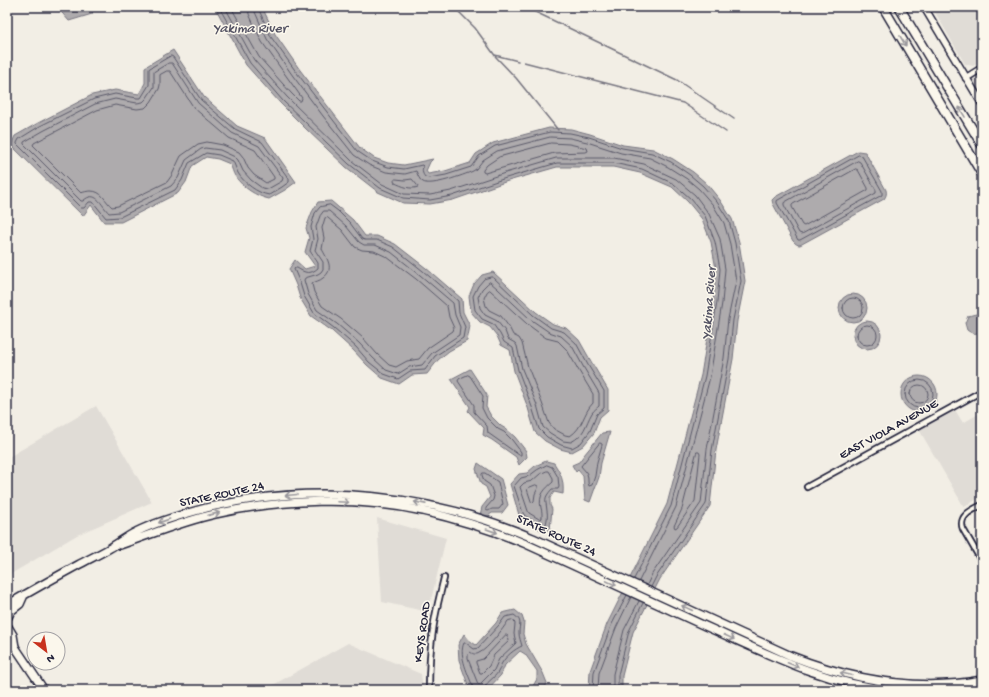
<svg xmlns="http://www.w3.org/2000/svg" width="989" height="697" viewBox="0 0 989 697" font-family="'Gochi Hand',sans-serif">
<rect width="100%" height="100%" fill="#f2eee5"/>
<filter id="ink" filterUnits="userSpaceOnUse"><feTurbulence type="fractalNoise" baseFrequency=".025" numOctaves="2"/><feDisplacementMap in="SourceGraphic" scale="8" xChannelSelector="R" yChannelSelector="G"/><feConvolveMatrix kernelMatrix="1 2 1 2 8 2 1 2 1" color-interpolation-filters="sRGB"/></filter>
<g filter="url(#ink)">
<path fill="#e0dcd6" d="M932,7H982V61L973,66L965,64Z
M982,73V97L971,80Z
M952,405L963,423L982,412V496L964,507L917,426Z
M96,406L152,502L77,535L9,575H7V458Z
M377,518L446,538L431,600L424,605L423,608L424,611L382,602Z
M348,643L421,674L423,690H264Z"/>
<path fill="#aeabad" stroke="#76747f" d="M57,7H94L92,14L69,21Z
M215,7H262L275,34L300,70L360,148L374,158L388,163L404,165L433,159L430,162L426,171L428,174L445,171L470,163L476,154L493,143L549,128L571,129L590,134L623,145L653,149L673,159L693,172L706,183L720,200L732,219L739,242L745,281L737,321L733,359L716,450L710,506L660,579L633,632L622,676V690H589L590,671L607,624L667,504L701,375L713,302L716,269L711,242L702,219L688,202L672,187L640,173L613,167H557L508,181L453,200L430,204L403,203L378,192L346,167L305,128L280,103L246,65Z
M173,50L204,97L237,126L265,138L296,182L285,190L269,199C256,196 243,188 235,176C233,173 232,168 230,164L218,159L206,157L192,166L186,182L178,193L121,222H104L91,205L83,216L11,145L15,136L38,123L92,95L115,90L139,94L145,83V67Z
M858,151L865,152L886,190C887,194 886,196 884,199L800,245C797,245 796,244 793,241L773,204L772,200L775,197Z
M331,201L353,220L365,236H377L395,244L426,268L462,299L463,312L470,326L467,341L449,351L438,360L427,374L412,375L399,384L382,378L367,365L353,350L332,331L311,316L300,298L296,285L289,269L295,260L305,269L315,266L305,252L309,238L306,228L312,212L318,202Z
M493,272L536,312L553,324L566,328L579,340L592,363L608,390V410L600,417L594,433L583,446L572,452L560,449L545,441L535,432L528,408L514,371L510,350L501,345L497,336L490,327L480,322L471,312L469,296L474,284L482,275Z
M839 308a14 14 0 1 1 28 0a14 14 0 1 1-28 0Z
M976,314L982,317V330C977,335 972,334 967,330L965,323L968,316Z
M853 335a14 14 0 1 1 28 0a14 14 0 1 1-28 0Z
M470,369L487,395L486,407L491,416L501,426L506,429L515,437L526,451L527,457L519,465L516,457L492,440L483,435L484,428L468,411L470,407L451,379Z
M901 394a18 18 0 1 1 36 0a18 18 0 1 1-36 0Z
M610,432L601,463L599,477L590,502L585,500L583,476L578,470L576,472L572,465L579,462L584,455L602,433Z
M546,461L554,463C561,474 564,480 563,494L554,492L550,498V505L552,509L550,530H541L523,520L519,515L510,484L519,474L527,473L535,466Z
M478,463L501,479L508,505L502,513H492L488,516L480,515L482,507L490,497L486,487L481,484L476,469Z
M515,610L522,616L524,622L523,634L526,644L543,673L547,683L545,688L541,690H522L523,688L533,686L537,679V671L525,654L520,651L505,665L501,675L487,690H470L459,660L458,645L464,634L469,640L476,645L496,623L502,613Z"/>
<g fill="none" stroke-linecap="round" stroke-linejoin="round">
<path stroke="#5a5969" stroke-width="1" d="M219,7L250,63L283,101L349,164L380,188L403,198L430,200L452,196L506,178L557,163H613L642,169L674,184L691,199L705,216L715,242L720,269L717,302L705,376L671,506L634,579
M225,7L254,60L287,97L352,161L382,184L404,194L430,195L451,191L505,173L556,158H614L644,164L676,179L695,195L709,214L720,239L725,269L722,303L710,377L676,507L639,581
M231,7L259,57L291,93L299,101H301L302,98L262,42L249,14L248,7
M254,7L255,12L267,39L293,76L323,116L354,155L369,165L386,172L405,174L416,171C418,175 419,180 423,182C431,187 464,175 473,171L476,169L483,160L497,151L550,137L570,138L587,142L621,153L650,158L668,167L687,179L699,189L713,205L724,223L730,244L736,281L728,319L724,358L707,449L701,503L652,574L647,585
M259,7V10L271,37L297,73L357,151L372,161L388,167L404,169L422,165L423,166C422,171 422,173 425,177L429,178L446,175L471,167L479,156L495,146L550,132L570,133L589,137L622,148L652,153L671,162L690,175L703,186L717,202L729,221L735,243L741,281L733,320L729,359L712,450L706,504L656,577L651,587
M171,56L173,57L201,100L235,129L262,142L289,179V182L282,187L269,195C257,193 244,183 238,173C236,169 235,165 233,161L219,155L206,153L189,163L182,180L175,190L120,217L106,218L93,202H89L84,208H81L17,144V143L19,139L40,126L94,99L115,94L137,98H141L149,85V69Z
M169,63H172L198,103L232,133L259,146L283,178L282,181L268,189L262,188L251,180L243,171L238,160L235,157L220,150L205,148L201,149L186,160L178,178L171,186L119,212L109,213C101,205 96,189 83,201H81L24,144V142L43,131L95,104L115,99L137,103L143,102L146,99L154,87V72Z
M167,71H170L194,108L229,138L255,150L274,177V179L266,183L254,175L248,168L243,157L239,152L223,145L207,142L198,144L181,156L179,160L172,175L167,182L118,206L112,207C105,201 102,191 91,191C87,191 84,192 81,193L33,145L34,143L97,110L115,105L137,109L145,108L151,102L159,89L160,85V75Z
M551,143L569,144L587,148L588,151L586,152L554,153L485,173L483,172V170L487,165L499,157Z
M859,155L862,156L882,191V195L800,240H798L777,203V201Z
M858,161L860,162L876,190V193L802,234L799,233L784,205V203Z
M856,169L858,170L868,188V190L804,226L802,225L792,207V205Z
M396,179L405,180L412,179L417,185L418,187C410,190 402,186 395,183L394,181Z
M330,205L338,211L350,223L362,239L365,240H377L393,247L423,271L458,301L459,313L465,327L463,338L435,356L425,370L410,371L398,379L384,374L369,362L356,347L334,328L314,313L304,296L300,283L294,269L295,268H297C305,273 310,275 318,268V263L310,251L313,239L311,227L315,213L320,207Z
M324,211H329L346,226L359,242L364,245H375L391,252L420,275L453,303L455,315L460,327L459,335L432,353L422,365L409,367L398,374L386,370L373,358L359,343L337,324L317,310L308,294L304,280L305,278L318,274L321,272L323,269V262L315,250L318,239L316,227L320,216Z
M328,218L342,230L355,247L362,250L374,251L387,257L416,279L447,306L449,317L454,328L453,331L428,348L419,359L407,361L396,367L389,365L377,354L363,338L341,319L322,306L314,292L312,284C315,281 320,281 323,278C335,269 327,259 322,249L324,238L322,228L325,218Z
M491,277H493L533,315L551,328L564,332L576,343L588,365L604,391V408L597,414L590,431L581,443L572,448L561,445L547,437L539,429L532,407L518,370L513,348L504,342L500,334L493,324L482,319L475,310L473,296L478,286L484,279Z
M490,282L498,289L530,319L549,332L561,336L572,346L584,368L599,393V406C597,408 594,410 592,413C585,425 585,435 571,442L563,441L550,433L543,427L537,405L522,369L517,346L515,343L508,339L505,331L497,321L485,315L480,308L478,297L482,289L487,284Z
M490,290L527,324L546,338L558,341L567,350L579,371L593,394V403C583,413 583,428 570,436L565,435L554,429L549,423L542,403L528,367L522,343L519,338L513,335L509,327L501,316L489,310L486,306L484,298L487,292Z
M843 308a10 10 0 1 1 20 0a10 10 0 1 1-20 0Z
M857 335a10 10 0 1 1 20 0a10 10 0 1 1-20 0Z
M468,375L470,376L483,396L482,408L487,418L498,429L504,432L512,440L521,452V455H519L488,433L487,426L474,412V405L458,381L459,379Z
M905 394a14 14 0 1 1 28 0a14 14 0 1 1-28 0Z
M910 394a9 9 0 1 1 18 0a9 9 0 1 1-18 0Z
M600,443L602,444V445L597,462L595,476L592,485L589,486C587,482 589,478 587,474C586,471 583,469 581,466L588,457Z
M697,452H699L700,454L695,501L677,527L675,528L674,526L682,509Z
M547,465L552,467L558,477L559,487L558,489H552C543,499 546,499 547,511C548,515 547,520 546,524L545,526H542L526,517L523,513L514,486L521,478L529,476L537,470Z
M547,471H549L553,478V482C545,489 538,495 541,508C542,511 542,513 542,518L539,519L529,513L528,511L520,487L524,483L532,481L540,474Z
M483,473H485L498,482L503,504L499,509H492L488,511L486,510V508L493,500L494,496L490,485L484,481L482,475Z
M536,485L538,486V488L535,494L534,501L532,503L531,501L527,489L528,488Z
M512,620L514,621L515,624L514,634L516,643L499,659L494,670L480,684H478L468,659V654L470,652C473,654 476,655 479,653C487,650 503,629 508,621Z
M506,635L508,636L509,641L494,655L489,666L482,673H480L476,663V661L483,659L486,656Z
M473,690V687C469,676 458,655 464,643H466L474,649L478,648L499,625L505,617L514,615C523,621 519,624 519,633C519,637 521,642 522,646C515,649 506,656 502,663C500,666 500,669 498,672C494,679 485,682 484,690
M593,690L594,672L611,626L627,595
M598,690L599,673L616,628L631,597
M613,690V674L624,630L639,601
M618,690V675L629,631L643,603"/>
<path stroke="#76747f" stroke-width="1.5" d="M454,7L475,28L496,57L516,78L558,130
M525,7L677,80L734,119
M495,55L518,61
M524,62L683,103L726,132"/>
<g stroke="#22223b" stroke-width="8">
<path id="minor" d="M807,487L982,391
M982,505C972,510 958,516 963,529L982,562
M429,690C429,670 430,650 433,630C435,613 440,595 444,578"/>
</g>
<g stroke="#22223b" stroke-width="9">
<path id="tertiary" d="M924,7L982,104
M966,78L982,68"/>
</g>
<g stroke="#22223b" stroke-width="10">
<path id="secondary" d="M7,635L44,690"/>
</g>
<g stroke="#22223b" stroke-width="10">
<path id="primary" d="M120,545C152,534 183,521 215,514C282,499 356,496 423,511C458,519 493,530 526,544C586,571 646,599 705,626C766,653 823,683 890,690
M7,605C31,591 54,578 78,565C89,559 100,554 110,548C119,543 127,536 136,532C158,521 187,513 210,507C320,482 430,494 533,538L791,656C852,680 917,692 982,680
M15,647L13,635L7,625V619L11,611L20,604L24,595
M968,690L982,688"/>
</g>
<g stroke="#22223b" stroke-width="11">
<path id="motorway" d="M883,7L982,174
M899,7L982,145"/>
</g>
<use href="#minor" stroke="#fbf7ec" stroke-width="4.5"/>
<use href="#tertiary" stroke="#fbf7ec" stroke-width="6"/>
<use href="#secondary" stroke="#fbf7ec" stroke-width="7"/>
<use href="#primary" stroke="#fbf7ec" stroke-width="7"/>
<use href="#motorway" stroke="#fbf7ec" stroke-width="8"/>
</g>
<defs><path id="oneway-shaft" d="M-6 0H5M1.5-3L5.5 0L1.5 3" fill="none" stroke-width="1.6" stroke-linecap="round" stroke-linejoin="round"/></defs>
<g stroke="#99979c">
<use href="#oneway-shaft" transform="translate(903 41) rotate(59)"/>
<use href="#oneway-shaft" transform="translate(962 112) rotate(-121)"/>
<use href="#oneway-shaft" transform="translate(291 495) rotate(175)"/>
<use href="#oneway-shaft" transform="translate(343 502) rotate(3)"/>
<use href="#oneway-shaft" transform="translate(420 503) rotate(-169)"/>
<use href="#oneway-shaft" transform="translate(214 514) rotate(-13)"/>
<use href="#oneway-shaft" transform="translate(164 521) rotate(161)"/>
<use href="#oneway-shaft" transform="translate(492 531) rotate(19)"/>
<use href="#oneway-shaft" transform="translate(611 583) rotate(25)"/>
<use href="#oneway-shaft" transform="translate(687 608) rotate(-155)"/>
<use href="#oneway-shaft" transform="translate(729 637) rotate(25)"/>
<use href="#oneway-shaft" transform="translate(793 665) rotate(22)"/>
<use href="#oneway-shaft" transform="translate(846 674) rotate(-166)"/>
</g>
</g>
<g text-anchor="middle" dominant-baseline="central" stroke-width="3" stroke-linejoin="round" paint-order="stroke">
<g font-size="13" fill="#22223b" stroke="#fbf7ec">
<text transform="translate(889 430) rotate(-29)">EAST VIOLA AVENUE</text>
<text transform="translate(222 495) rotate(-12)">STATE ROUTE 24</text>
<text transform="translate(556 536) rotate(24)">STATE ROUTE 24</text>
<text transform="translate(423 632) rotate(-82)">KEYS ROAD</text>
</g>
<g font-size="14" font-style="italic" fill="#535263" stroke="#fbf7ec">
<text x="250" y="29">Yakima River</text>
<text transform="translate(710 303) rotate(-86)">Yakima River</text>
</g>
</g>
<rect width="989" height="697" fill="none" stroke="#fbf7ec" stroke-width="24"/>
<rect x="12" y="12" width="965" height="673" fill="none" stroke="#22223b" stroke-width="1.5" filter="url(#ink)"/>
<g transform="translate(46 651) rotate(149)"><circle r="19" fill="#fbf7ec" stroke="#a4a2a5"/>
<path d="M0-3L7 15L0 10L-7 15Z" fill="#c8321e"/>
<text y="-6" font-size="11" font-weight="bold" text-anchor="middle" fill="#22223b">N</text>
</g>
</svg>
